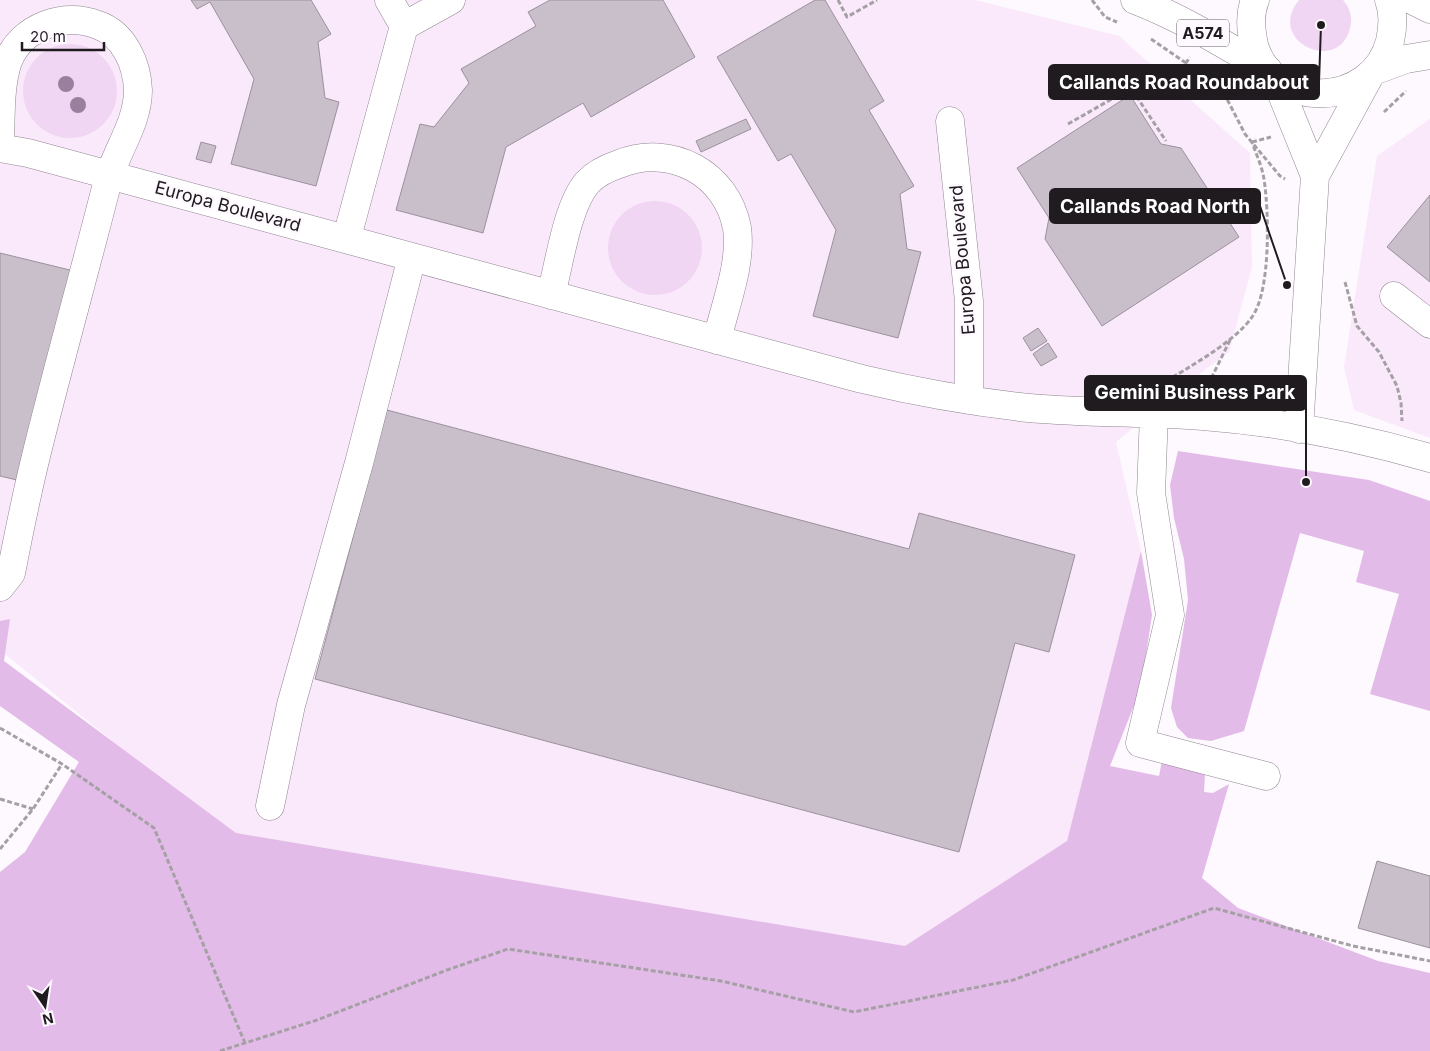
<svg xmlns="http://www.w3.org/2000/svg" width="1430" height="1051" viewBox="0 0 1430 1051" font-family="Inter,sans-serif">
<rect width="100%" height="100%" fill="#fdf9fe"/>
<path fill="#fae9fb" d="M0,0H975L1119,36L1250,153L1252,267L1229,352L1178,390L1116,442L1141,551L1067,842L906,953L235,840L0,650Z
M1430,119V438L1354,410L1344,367L1377,156Z"/>
<path fill="#f1d6f3" d="M1299,0H1343C1350,8 1353,18 1350,28C1339,75 1265,42 1299,0Z
M23 91a47 47 0 1 1 94 0a47 47 0 1 1-94 0Z
M608 248a47 47 0 1 1 94 0a47 47 0 1 1-94 0Z"/>
<path fill="#e3bbe8" d="M1178,451L1369,480L1430,501V711L1370,694L1399,594L1356,582L1364,551L1300,533L1244,731L1211,741L1188,738L1177,727L1171,708L1188,600L1184,559L1174,518L1170,485Z
M1141,551L1152,615L1141,688L1110,766L1159,776L1163,756L1205,774L1204,792L1213,793L1229,784L1202,878L1238,908L1378,961L1430,973V1051H0V872L25,852L79,762L0,706V621L10,619L4,661L236,833L905,946L1067,841Z"/>
<path fill="#c9bfca" stroke="#9b919c" d="M191,0H311L331,34L318,42L325,98L339,102L316,186L231,164L254,79L210,2L197,9Z
M550,0H663L695,57L591,117L583,103L506,147L483,233L396,210L420,124L434,127L469,83L461,69L536,26L528,12Z
M815,0H825L884,101L869,110L914,186L900,194L907,249L921,252L898,338L813,316L836,230L791,154L778,161L717,57Z
M1130,95L1161,144L1181,148L1239,237L1102,326L1045,239L1049,218L1017,168Z
M746,119L751,129L701,152L696,141Z
M201,142L216,146L211,163L196,159Z
M1430,195V282L1387,247Z
M0,253L74,271L21,481L0,476Z
M1038,328L1047,341L1031,351L1023,338Z
M1048,343L1057,357L1041,366L1033,354Z
M387,410L909,549L919,513L1075,555L1049,652L1015,643L959,852L315,679Z
M1377,861L1430,876V948L1358,928Z"/>
<g fill="none" stroke-linecap="round" stroke-linejoin="round">
<g stroke="#908691" stroke-width="29">
<path id="minor" d="M404,26L451,0
M1275,77L1315,176
M950,121L969,301V400
M0,137C1,113 0,84 8,61C22,26 64,12 98,25C124,34 137,64 138,90C138,124 115,152 107,184C84,274 59,363 37,452C27,492 19,532 11,573L0,587
M0,148L28,153L862,379C917,392 973,402 1029,408C1087,413 1145,412 1203,416C1279,422 1357,437 1430,458
M347,237L404,26L389,0
M551,295C559,265 567,206 587,183C595,174 607,168 619,164C670,143 727,173 737,228C742,264 725,305 717,340
M1394,296L1430,324
M1154,413L1151,493L1170,615L1140,743L1266,776
M1299,429L1315,176L1370,75
M270,806L291,705L359,463L412,257"/>
</g>
<g stroke="#908691" stroke-width="29">
<path id="major" d="M1135,0C1182,18 1225,45 1268,70
M1255,0C1249,15 1251,30 1254,45C1273,112 1373,108 1390,41C1393,27 1394,13 1389,0
M1412,0L1430,9
M1376,70L1406,59L1430,55"/>
</g>
<path stroke="#a4a0a4" stroke-width="3" stroke-dasharray="5 2.5" stroke-linecap="butt" d="M838,0L847,17L877,0
M1092,0L1105,17L1117,22
M1151,39L1186,63L1228,101L1245,134L1280,176L1285,179
M1136,96L1181,70L1190,57
M1384,112L1406,91
M1068,124L1131,88L1166,141
M1252,142L1271,137
M1345,282L1357,326L1379,352L1397,386L1401,403L1402,421
M1160,385C1187,368 1234,343 1252,317C1271,291 1269,211 1264,179C1262,166 1256,154 1252,142
M1208,385L1231,338
M0,728L62,764L154,828L245,1043
M0,799L33,809
M0,849L33,809L62,764
M220,1051L317,1020L447,970L508,949L721,981L854,1012L1013,980L1214,908L1353,946L1430,961"/>
<use href="#minor" stroke="#fff" stroke-width="28"/>
<use href="#major" stroke="#fff" stroke-width="28"/>
</g>
<g fill="#9b7f9e">
<circle cx="66" cy="84" r="8"/>
<circle cx="78" cy="105" r="8"/>
</g>
<g text-anchor="middle" dominant-baseline="central" stroke-width="4.5" stroke-linejoin="round" paint-order="stroke">
<rect fill="#fdf9fe" stroke="#625e62" stroke-width="1" x="1177" y="19.5" width="52" height="27" rx="4"/>
<g font-size="16" font-weight="bold" fill="#1f1b1f">
<text x="1203" y="33">A574</text>
</g>
<g font-size="18" fill="#1f1b1f" stroke="#fdf9fe">
<text transform="translate(228 206) rotate(15)">Europa Boulevard</text>
<text transform="translate(962 260) rotate(-95)">Europa Boulevard</text>
</g>
</g>
<path fill="none" stroke="#1f1b1f" stroke-width="2" d="M1321 25L1319 82M1287 285L1260 206M1306 482L1306 393"/>
<g fill="#1f1b1f" stroke="#fdf9fe" stroke-width="2">
<circle cx="1321" cy="25" r="5"/>
<circle cx="1287" cy="285" r="5"/>
<circle cx="1306" cy="482" r="5"/>
</g>
<g fill="#1f1b1f" stroke="#1f1b1f" stroke-width="2">
<rect x="1049" y="65" width="270" height="34" rx="5"/>
<rect x="1050" y="189" width="210" height="34" rx="5"/>
<rect x="1085" y="376" width="221" height="34" rx="5"/>
</g>
<g font-size="19" text-anchor="middle" font-weight="bold" fill="#fff">
<text x="1184" y="89">Callands Road Roundabout</text>
<text x="1155" y="213">Callands Road North</text>
<text x="1195" y="399">Gemini Business Park</text>
</g>
<g transform="translate(45 1006) rotate(167)" stroke="#fdf9fe" stroke-width="4" paint-order="stroke">
<path d="M0-4L9 19L0 12L-9 19Z" fill="#1f1b1f"/>
<text y="-8" font-size="14" font-weight="bold" text-anchor="middle" fill="#1f1b1f">N</text>
</g>
<path d="M22 42v8h82v-8" fill="none" stroke="#1f1b1f" stroke-width="2.5"/>
<text x="30" y="42" font-size="15" fill="#1f1b1f" stroke="#fdf9fe" stroke-width="4" paint-order="stroke">20 m</text>
</svg>
